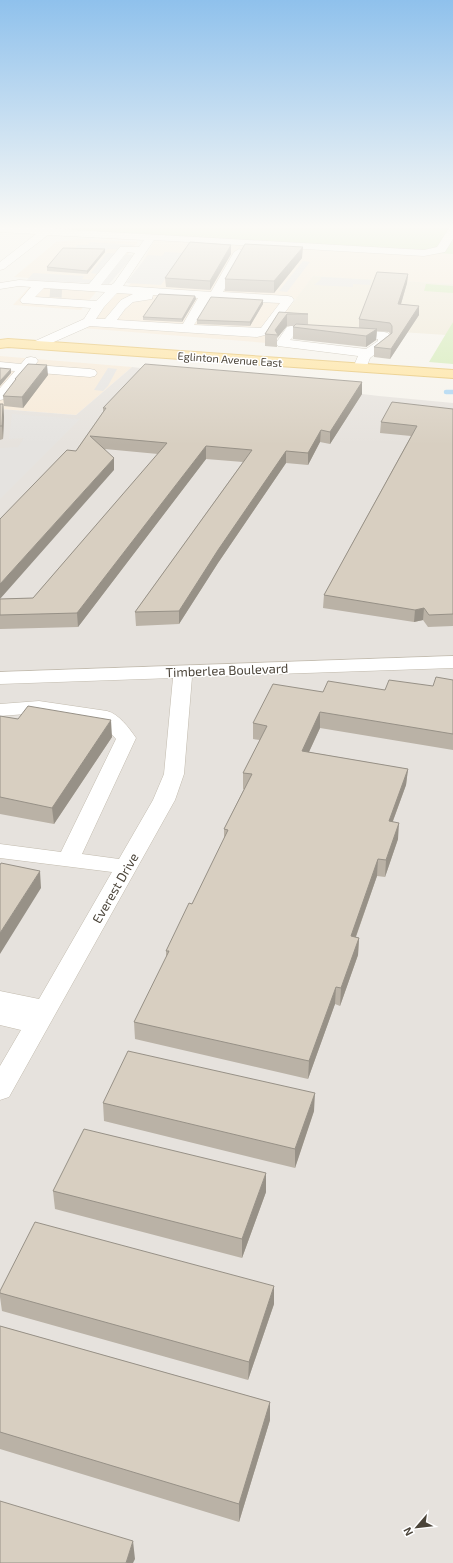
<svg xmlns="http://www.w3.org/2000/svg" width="453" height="1563" viewBox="0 0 453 1563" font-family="'Exo 2',sans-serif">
<rect width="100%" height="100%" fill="#f6f3ec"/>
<path fill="#f7ead8" d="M157,236L453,254V284L313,276L296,299L129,286Z
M81,239L138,242L104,283L14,277L56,242Z
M32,284L94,289L96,292L81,310L13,305Z
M115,291L235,299L292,304L281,324L267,343L82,328Z
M0,356L132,367L76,415L0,409Z"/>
<path fill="#e6e2dd" d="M132,367L379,396L453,403V1563H0V409L76,415Z"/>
<path fill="#efe8d6" d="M313,276L453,284V322L446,335L281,324L292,304Z"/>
<path fill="#d2eab5" d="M74,227H195L226,228L227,227H453V254L69,232Z
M426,284L453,286V293L424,291Z
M453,322V364L429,362Z"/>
<path fill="#e5e3e0" d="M90,242L133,245L129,250L108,249L105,251L75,250L77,245H88Z
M165,252L183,253L161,285L126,283L148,255L162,256Z
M107,253L134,255L109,284L27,280L33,273L84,276L82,279L94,280L98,274L91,273Z
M303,261L310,262L287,292L279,291Z
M321,277L371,280L370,285L353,284V287L314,285L321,279Z
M108,368L117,369L108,386L103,391L94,390Z
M12,414L80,419L0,499V448L18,447L24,438L9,439Z"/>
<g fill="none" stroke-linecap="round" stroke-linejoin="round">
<path stroke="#a9d4f2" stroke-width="4.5" d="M446,392H453"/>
<path stroke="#d4d0c8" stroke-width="12" stroke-dasharray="12 6" stroke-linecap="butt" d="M50,291L65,292"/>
<g stroke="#c2bbae" stroke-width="1">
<path id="minor" d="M0,227L43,228L45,227H54L55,229L424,250L437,247L449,228L453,227V239L445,252L424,256L154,240L123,286L211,292L234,252L239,249L244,252L223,292L288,296L292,297L294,300L269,334L257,337L90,326L38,349L33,348L32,345L33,342L84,319L91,308L22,303L20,300L31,287L19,286L0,289V283L19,280L89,284L120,247H139L144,240L48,235L4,269L0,270V262L36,234L0,232ZM127,252L135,253L114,283L111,285H101ZM44,288L105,292L96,301L35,297ZM117,293L133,294L121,300L105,319H96L104,307ZM153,295L198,298L183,324L117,320L125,309L133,302L152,299ZM210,299L215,300L280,303L261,328L194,325Z
M291,326L384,332L388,333L390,336V342L370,358L365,371H355L353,368L358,356L278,346L276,343L287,327ZM295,334L378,339V341L366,349L290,340Z
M31,357L36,358L38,361L35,365L90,369L95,370L97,373L95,376L90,377L28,372L5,399L0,400V388L15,371L0,370V362L21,364L26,358Z
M453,656V668L192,677L184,774L175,800L9,1097L0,1100V1066L21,1030L0,1025V991L39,999L112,872L0,858V844L61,852L116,739L101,722L39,713L0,716V704L39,701L107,711C119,714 129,728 136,738L82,854L119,859L153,800L164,774L173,678L0,684V672Z"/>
</g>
<g stroke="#e6c16a" stroke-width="2">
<path id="major" d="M8,339L453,370V378L8,347L0,348V340Z"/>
</g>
<use href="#minor" fill="#fff" fill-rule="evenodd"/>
<use href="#major" fill="#ffe39c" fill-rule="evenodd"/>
</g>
<path fill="#bab2a6" d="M105,249V252L87,274L47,271V267Z
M231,254L210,290L166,287L165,278Z
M302,258L274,293L225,291V279Z
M408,274L407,283L401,304L419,306V315L390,359L374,357V347L390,334L389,332L377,331L376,340L366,347L293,339V327L295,326H287L277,338V347L265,346V334L279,312L308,314V325L359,328V319Z
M195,296L196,299L182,322L143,320V317Z
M263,300V304L250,326L197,324V320Z
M48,375L23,408L4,406L3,396L15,381V379Z
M362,382V394L330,444L320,442L308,465L286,463L218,563L179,624L136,626L135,612L243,462L206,459L78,627L0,629V599L33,598L158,454L105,449L114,470L76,451L103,412V408Z
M0,404H3L4,417L3,439L0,440Z
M453,409V626L428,627L423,620L414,622L323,608L324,595L411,436L380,433L381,422Z
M453,680V750L320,728L309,752L408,769L406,785L393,821L398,839L385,877L377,876L356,937L359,938L358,955L340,1006L335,1004L308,1079L135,1039L134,1022L166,958V951L192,904L224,839V829L244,789H243V773L260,740L253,739V723L323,692L385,690L433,686Z
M0,716L112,737L54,824L0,814Z
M103,1103L314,1111L295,1168L104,1121Z
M53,1191L266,1192L242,1258L55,1209Z
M274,1286V1304L248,1380L2,1311L0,1297V1291Z
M0,1326L270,1402V1420L239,1522L0,1449Z"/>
<path fill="#979187" d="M231,245V254L210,290V281Z
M303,247L302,258L274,293V281Z
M105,249V252L87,274V271Z
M408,274L407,283L398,314V304Z
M195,296L196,299L182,322V319Z
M263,300V304L250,326V322Z
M419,306V315L390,359L391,349Z
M287,314V326L277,338L278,335L275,330Z
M377,329L376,340L366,347V336Z
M47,365L48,375L23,408L22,397Z
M11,369V373L0,386V381Z
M362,382V394L330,444V432Z
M3,404L4,417L3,439L2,426Z
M321,430L320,442L308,465V453Z
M206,446V459L78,627L77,613Z
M286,451V463L218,563L179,624V611L218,550Z
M114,458V470L0,599V584Z
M424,608L423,620L414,622L415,610Z
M320,712V728L302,767V751Z
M111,720L112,737L54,824L52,808Z
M408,769L406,785L387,837L389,821Z
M399,823L398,839L385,877L386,860Z
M378,859L377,876L350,953L351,936Z
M40,871L41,888L0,954V933Z
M359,938L358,955L340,1006L341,988Z
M336,987L335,1004L308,1079L309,1061Z
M315,1093L314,1111L295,1168V1149Z
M266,1173V1192L242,1258V1239Z
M274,1286V1304L248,1380L249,1362Z
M270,1402V1420L239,1522V1504Z
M133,1541L135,1559L133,1563H126Z"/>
<path fill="#d8cfc1" stroke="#979187" d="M190,242L231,245L210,281L165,278Z
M245,244L303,247L274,281L225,279Z
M63,248L105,249L87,271L47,267Z
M377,272L408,274L398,304L419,306L391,349L374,347L392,333V326L390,323L359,319Z
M159,294L195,296L182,319L143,317Z
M211,297L263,300L250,322L197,320Z
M279,312L308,314H287L275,330L278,335L265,334Z
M296,324L377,329L366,336L293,327Z
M28,364L47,365L22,397L3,396L16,379H15Z
M145,364L362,382L330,432L321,430L308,453L286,451L218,550L179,611L135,612L252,450L206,446L77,613L0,615V599L33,598L167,443L90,436L114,458L0,584V519L67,450L76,451L106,408H103Z
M0,368L11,369L0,381Z
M392,402L453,409V614L429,615L424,608L415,610L324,595L417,426L381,422Z
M0,404H3L2,426H0Z
M436,677L453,680V734L320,712L302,751L408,769L389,821L399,823L386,860L378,859L351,936L359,938L341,988L336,987L309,1061L134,1022L169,951H166L189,903L192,904L228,830L224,829L252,774L243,773L267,726L253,723L273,684L323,692L328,681L385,690L389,680L433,686Z
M28,706L111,720L52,808L0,797V716L18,719Z
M1,863L40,871L0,933V865Z
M128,1051L315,1093L295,1149L103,1103Z
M84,1129L266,1173L242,1239L53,1191Z
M35,1222L274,1286L249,1362L0,1293V1291Z
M0,1326L270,1402L239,1504L0,1432Z
M0,1501L133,1541L126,1563H0Z"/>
<linearGradient id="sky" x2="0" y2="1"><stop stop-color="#8fc1ec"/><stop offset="0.51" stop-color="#fbfaf6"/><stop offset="1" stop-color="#fbfaf6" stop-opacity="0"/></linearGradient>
<rect width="453" height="445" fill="url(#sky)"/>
<g text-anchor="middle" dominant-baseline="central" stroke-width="3" stroke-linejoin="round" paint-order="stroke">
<g font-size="11" fill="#4b4439" stroke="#fff">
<text transform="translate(230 359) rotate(4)">Eglinton Avenue East</text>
</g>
<g font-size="13" fill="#4b4439" stroke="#fff">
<text transform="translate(227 670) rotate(-2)">Timberlea Boulevard</text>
<text transform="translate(115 888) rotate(-60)">Everest Drive</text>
</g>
</g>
<g transform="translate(417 1527) rotate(242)" stroke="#ffffff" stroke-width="3" paint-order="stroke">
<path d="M0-3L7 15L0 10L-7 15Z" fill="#4b4439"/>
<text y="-6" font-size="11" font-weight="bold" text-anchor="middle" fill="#4b4439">N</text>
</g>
</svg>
